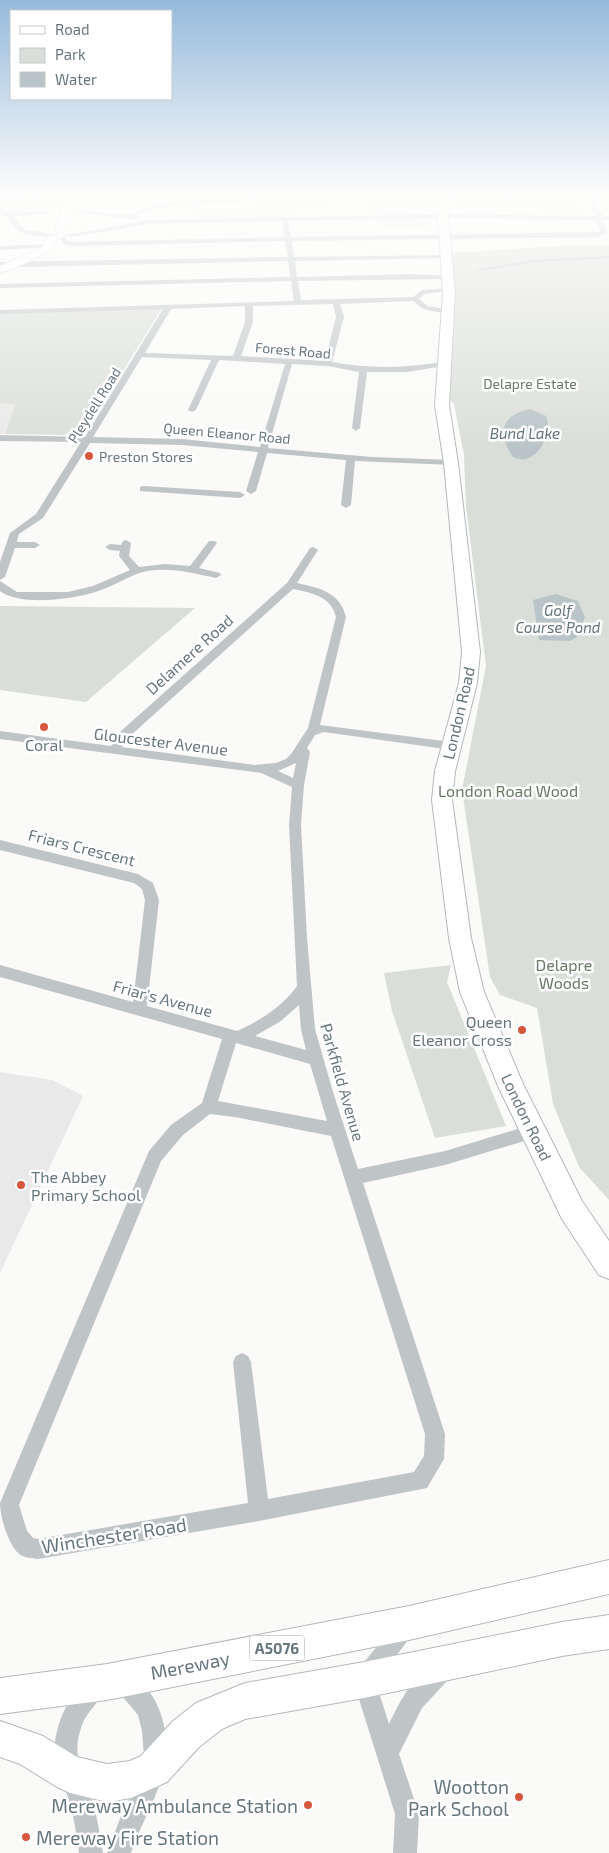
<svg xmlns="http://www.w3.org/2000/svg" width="609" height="1853" viewBox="0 0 609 1853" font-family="'Exo 2',sans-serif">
<rect width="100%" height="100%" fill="#fafaf8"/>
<path fill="#e8e9e8" d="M186,193H437L433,196L437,198L435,210L429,213L371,214L368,206L295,208L296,216L190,219V210L254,209L253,196L79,199L76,210L0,211V195Z
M450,193H569L581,216H548L544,208H494L497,216L464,215L458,213Z
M429,218L430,226L383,227L380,219Z
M0,403L15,405L5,434H0Z
M0,1072L52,1080L83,1096L0,1273Z"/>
<path fill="#daded8" d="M609,245V1200L579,1167L553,1104L537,1008L500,995L490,977L462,790L486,666L466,506L464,455L454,404L450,400L456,299L452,253L556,246Z
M162,308L89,426L75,428L64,435L5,434L15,405L0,403V313Z
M0,606L195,608L86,702L0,690Z
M451,965L447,982L506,1126L435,1138L392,1011L384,973Z"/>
<path fill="#b9c4c8" d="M530,409L546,416C553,431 541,456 525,459C521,460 516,458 513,457C497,433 500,416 530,409Z
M556,594L578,601L585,617L577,637L570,641L539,640L533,600Z"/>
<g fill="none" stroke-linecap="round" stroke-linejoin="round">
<path stroke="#b9c4c8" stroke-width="2" d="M479,270L535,261L609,257"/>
<g stroke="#b3b9bc" stroke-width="1">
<path id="primary" d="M67,193H77L65,231L60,234L55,231Z
M53,235L58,238C55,253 15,269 0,273V266L42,247L49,236Z"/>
</g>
<g stroke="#b3b8bb" stroke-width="2">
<path id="trunk" d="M440,193H450L448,216L455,293L449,405L458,463L480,652L477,683L455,771L452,800L471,938L484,992L523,1084L582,1201L609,1241V1279L599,1275L562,1219L498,1086L460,992L449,938L432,800L435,771L459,683L462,652L444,463L435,405L443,293L438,216Z
M609,1560V1594L409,1640L107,1700L0,1714V1678L107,1664L409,1606Z
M609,1615V1649L562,1656L364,1698L245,1719L222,1729L199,1747L167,1782L131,1798L107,1802L70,1793L57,1787L20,1764L0,1757V1721L43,1736L77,1757L107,1764L130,1761L141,1756L173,1721L196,1703L245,1683L364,1662L562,1622Z"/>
</g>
<path fill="#bfc4c7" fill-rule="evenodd" d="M103,193H130C124,196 109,196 103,193Z
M596,197L599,199L595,202L603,216H609V220H602L607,233L598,237L292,241L294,257L448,255V257L446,258L295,261L297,277L412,274L450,276L451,277L448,279L298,281L301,300L413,297L422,290L451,288V290L449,291L424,294L419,299L428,306L451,310L452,312L448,314L423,309L413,301L340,304L344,317L332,362C372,369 404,368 444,362L448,364L444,366L407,372H367L360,428L356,431L352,428L359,372L328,366L292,364L268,448L372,457L451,460L454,461V465L355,461L351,505L346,508L341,505L346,460L267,453L256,491L251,494L246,491L258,452L182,445L90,443L43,518L19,534L17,542H35L40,545L35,548H15L5,577L0,580V562L10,533L36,514L81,442L0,441V435L85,437L163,309L0,314V310L294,301L291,281L0,288V284L290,277L288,261L21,267L0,266V262L288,257L285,241L72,246L64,244L60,238L65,237L68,241L72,242L285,237L282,221L148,224L79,236L69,237L66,235L148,220L422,214L597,216L589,202ZM422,218L596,220L600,232L291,237L288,221ZM333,304L336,317L325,361L241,356L253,322V306ZM245,306V322L233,356L145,353L171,309ZM142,357L211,360L188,410L192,412L196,410L219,360L285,364L260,447L182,439L93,437Z
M215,199H244L247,201L244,203C208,203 169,201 135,216L139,218L136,220L76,212L79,210L128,215L153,205L170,202Z
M0,210L7,212L48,211L49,212L46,214L14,216C26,240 34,225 51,235L48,237C28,234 17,237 8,217L0,214Z
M51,244L54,246L53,247L0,250V246Z
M143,486L240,492L245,495L240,498L140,491V487Z
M126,540L131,543L129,556L139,567L165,564L190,566L209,541H215L217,543L199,568L220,573L221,575L216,578C193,573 171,567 147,571C131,574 117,585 101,590C78,599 20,607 0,591V581L17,592H68L93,586L130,570L119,556L120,551L110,550L105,547L110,544L121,545L123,541Z
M313,547L318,550L297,583C319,588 340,592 346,617L320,725L452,742L458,746L452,750L324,732L315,735L307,748L310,752L304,785L301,825L307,938L315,1029L333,1092L358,1169L445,1151L534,1124L540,1126L542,1131L540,1136L534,1138L445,1165L363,1183L445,1434L444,1459L427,1488L259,1521L38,1559C32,1558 24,1558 19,1554C8,1544 0,1517 0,1503L149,1151L171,1125L202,1103L222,1039L0,977V965L133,1002L145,900L142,889L134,883L0,850V840L138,874L153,883L159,900L147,1006L237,1031C261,1020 282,1007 297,986L289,825L292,787L261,773L0,739V731L111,746L121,731L287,583L310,548ZM293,589C312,593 331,596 336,617L308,728L291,754L286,759L276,763L255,765L122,747L129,737ZM296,763L293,778L278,771ZM299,1005L301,1029L306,1050L255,1036L281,1021ZM236,1043L310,1064L327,1121L218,1101ZM210,1114L235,1117L331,1136L425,1434L424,1456L414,1472L268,1499L251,1362L248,1356L242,1353L236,1356L233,1362L248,1503L38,1539L33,1538L27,1531L19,1505L161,1161L183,1135Z
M404,1618L411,1622L415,1629L411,1636L376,1683L389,1724C400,1702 413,1673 438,1663L446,1666L449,1674L446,1682L422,1708L399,1754L419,1814L417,1853H393L395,1814L353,1680L356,1672L397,1622Z
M120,1674C130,1678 140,1681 147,1689C164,1708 171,1746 164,1770C157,1799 140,1825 131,1853H107L121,1816L141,1774L144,1756L142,1731L138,1715L123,1697L112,1693L109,1685L112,1677Z
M94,1679L102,1682L105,1690C99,1703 87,1711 82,1725C70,1758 84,1774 93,1804C98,1820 100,1836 103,1853H79C77,1835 74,1818 69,1800C65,1787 57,1775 55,1761C51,1733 67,1690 94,1679Z"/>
<use href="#primary" fill="#fff" fill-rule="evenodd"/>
<use href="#trunk" fill="#fff" fill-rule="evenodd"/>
<g stroke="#a0a7ac" stroke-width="2.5">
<path id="rail" d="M0,196L37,197"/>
</g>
<use href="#rail" stroke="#fff" stroke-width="2" stroke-dasharray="5.5" stroke-linecap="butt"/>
</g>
<linearGradient id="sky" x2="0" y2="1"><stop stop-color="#95badb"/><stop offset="0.43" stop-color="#fdfdfc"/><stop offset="1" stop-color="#fdfdfc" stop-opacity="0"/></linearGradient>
<rect width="609" height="452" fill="url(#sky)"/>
<g fill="#d4573e" stroke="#fff" stroke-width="2">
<circle cx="89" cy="456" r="5"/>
<circle cx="44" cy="727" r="5"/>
<circle cx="522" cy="1030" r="5"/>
<circle cx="21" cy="1185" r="5"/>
<circle cx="519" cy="1797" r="5"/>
<circle cx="308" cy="1805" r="5"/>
<circle cx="26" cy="1837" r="5"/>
</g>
<g text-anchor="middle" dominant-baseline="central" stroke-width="5" stroke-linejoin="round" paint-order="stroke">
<g font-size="14" fill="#677780" stroke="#fff">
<text transform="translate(293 350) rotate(5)">Forest Road</text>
<text transform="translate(94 405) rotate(-58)">Pleydell Road</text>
<text transform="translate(227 433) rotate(5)">Queen Eleanor Road</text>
</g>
<g font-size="14" fill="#6a7966" stroke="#fff">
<text x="530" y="383">Delapre Estate</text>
</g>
<g font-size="14" fill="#677780" stroke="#fff" text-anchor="start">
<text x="99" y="456">Preston Stores</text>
</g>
<g font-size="15" font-style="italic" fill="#62757a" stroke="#fff">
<text x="525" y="433">Bund Lake</text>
<text x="558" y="610">Golf<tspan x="558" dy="17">Course Pond</tspan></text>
</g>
<rect fill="#fff" stroke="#95a0a6" stroke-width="1" x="249.5" y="1635.5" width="55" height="25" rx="4"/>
<g font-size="15" font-weight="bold" fill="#677780">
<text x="277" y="1648">A5076</text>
</g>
<g font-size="16" fill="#677780" stroke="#fff">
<text transform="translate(189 654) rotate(-42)">Delamere Road</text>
<text transform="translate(458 713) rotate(-77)">London Road</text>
<text transform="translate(161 741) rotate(7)">Gloucester Avenue</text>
<text transform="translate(82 847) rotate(14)">Friars Crescent</text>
<text transform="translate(163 998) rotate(15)">Friar's Avenue</text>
<text transform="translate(343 1082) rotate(74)">Parkfield Avenue</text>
<text transform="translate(527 1117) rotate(64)">London Road</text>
</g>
<g font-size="16" fill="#677780" stroke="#fff">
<text x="44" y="744">Coral</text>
<text x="512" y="1021" text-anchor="end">Queen<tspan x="512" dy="18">Eleanor Cross</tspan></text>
<text x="31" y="1176" text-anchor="start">The Abbey<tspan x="31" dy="18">Primary School</tspan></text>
</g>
<g font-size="16" fill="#6a7966" stroke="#fff">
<text x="508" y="790">London Road Wood</text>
<text x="564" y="964">Delapre<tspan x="564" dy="18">Woods</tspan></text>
</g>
<g font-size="19" fill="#677780" stroke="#fff">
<text transform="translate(114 1535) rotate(-9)">Winchester Road</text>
<text transform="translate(190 1665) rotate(-11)">Mereway</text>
</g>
<g font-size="19" fill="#677780" stroke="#fff" text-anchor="end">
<text x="509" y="1786">Wootton<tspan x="509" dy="22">Park School</tspan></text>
<text x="298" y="1805">Mereway Ambulance Station</text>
<text x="36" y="1837" text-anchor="start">Mereway Fire Station</text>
</g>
</g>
<rect x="10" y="10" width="162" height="90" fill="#ffffff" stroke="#c2c9cc"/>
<rect x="20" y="26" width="25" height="8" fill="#ffffff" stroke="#c2c9cc"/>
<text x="55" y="35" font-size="15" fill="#677780">Road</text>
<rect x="20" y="48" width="25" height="15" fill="#daded8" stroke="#c2c9cc"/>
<text x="55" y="60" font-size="15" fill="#677780">Park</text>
<rect x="20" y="72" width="25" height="15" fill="#b9c4c8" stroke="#c2c9cc"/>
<text x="55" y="85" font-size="15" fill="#677780">Water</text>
</svg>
